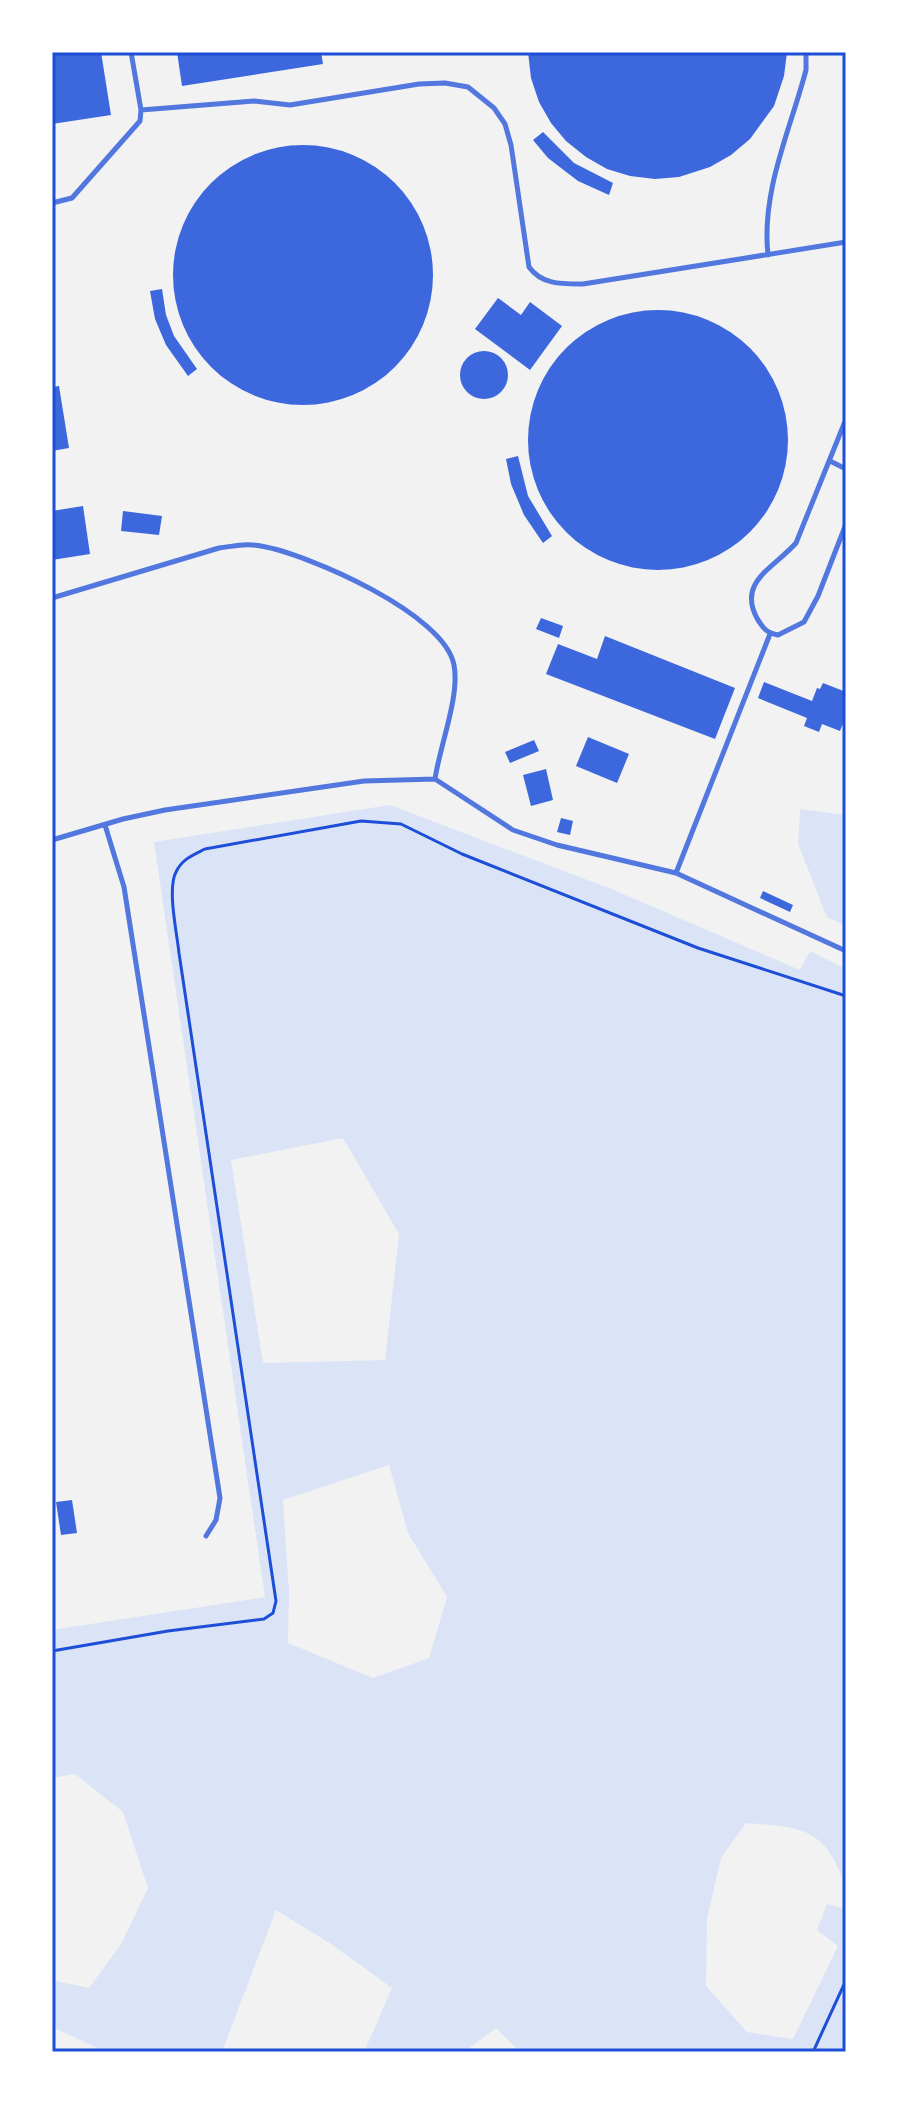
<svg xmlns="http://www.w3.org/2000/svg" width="898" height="2104" viewBox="0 0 898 2104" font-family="'Work Sans',sans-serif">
<rect width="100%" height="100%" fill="#f2f2f2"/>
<path fill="#dbe4f7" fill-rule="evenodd" d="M390,805L614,890L800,970L810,951L846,969V1887C825,1827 802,1827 746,1823L721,1858L707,1919L706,1986L747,2032L793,2039L838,1946L817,1930L827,1904L846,1909V2042L841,2052H520L496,2028L464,2052H364L392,1988L328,1942L276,1910L222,2052H106L52,2027V1980L89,1988L121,1944L148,1888L123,1812L75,1774L52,1778V1630L265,1597L154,842ZM343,1138L399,1234L385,1360L263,1363L231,1160ZM389,1465L408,1533L447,1597L429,1658L373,1678L288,1643L289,1592L283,1500Z
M800,809L846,815V926L827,917L798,844Z"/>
<path fill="#3d67dc" d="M52,52H101L111,115L52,124Z
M177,52H321L323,64L182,86Z
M528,52H787L784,76L774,106L750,139L731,155L710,167L679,177L655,179L630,176L607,169L586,157L566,141L551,123L539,102L531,78Z
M543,132L574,163L613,183L609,195L578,181L548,158L533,140Z
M173 275a130 130 0 1 1 260 0a130 130 0 1 1-260 0Z
M162,289L166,315L174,336L197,369L188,376L166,345L155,319L150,291Z
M498,298L521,315L530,302L562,326L530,370L475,329Z
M528 440a130 130 0 1 1 260 0a130 130 0 1 1-260 0Z
M460 375a24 24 0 1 1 48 0a24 24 0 1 1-48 0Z
M59,386L69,448L52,451V387Z
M518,456L528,496L552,536L543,543L524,515L511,484L506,459Z
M83,506L90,554L52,560V511Z
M123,511L162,516L159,535L121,531Z
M541,618L563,626L559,638L536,629Z
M605,636L735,688L715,739L546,674L558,644L597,659Z
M764,682L812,701L817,688L820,689L823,683L846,692V716L840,731L822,724L819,732L804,726L807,718L758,698Z
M588,737L629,754L617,783L576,766Z
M534,740L539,751L510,763L505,752Z
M546,769L553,800L531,806L523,775Z
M561,818L573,821L570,835L557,832Z
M763,891L793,905L790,912L760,898Z
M72,1500L77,1533L61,1535L56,1502Z"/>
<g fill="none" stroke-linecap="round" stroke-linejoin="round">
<path stroke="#1d4ed8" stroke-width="3" d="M52,1651L168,1631L264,1619L273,1613L276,1601L179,953C177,933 167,889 176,872C182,859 193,855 205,849L361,821L401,824L462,854L698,948L846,996
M813,2052L846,1980"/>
<path stroke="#5277de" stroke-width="5" d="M141,110L254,101L290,105L419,84L445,83L468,87L494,108L505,124L511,145L529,267C542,285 562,284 583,284L846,242
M52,203L72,198L140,121L141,110L131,52
M768,255C761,191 790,131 806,70V52
M846,419L796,543C774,568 736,582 758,620C764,629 767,633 778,635L804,622L818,596L846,524
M830,461L846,469
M52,598L219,548C233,546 247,543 261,546C308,554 445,614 454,665C460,696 440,745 435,779L364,781L165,810L123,819L52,840
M435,779L513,830L557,845L676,873L846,951
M105,825L124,887L220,1498L216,1520L206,1536
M676,873L770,634"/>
</g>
<rect width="898" height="2104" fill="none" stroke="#ffffff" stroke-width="108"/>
<rect x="54" y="54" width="790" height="1996" fill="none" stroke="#1d4ed8" stroke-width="3"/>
</svg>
